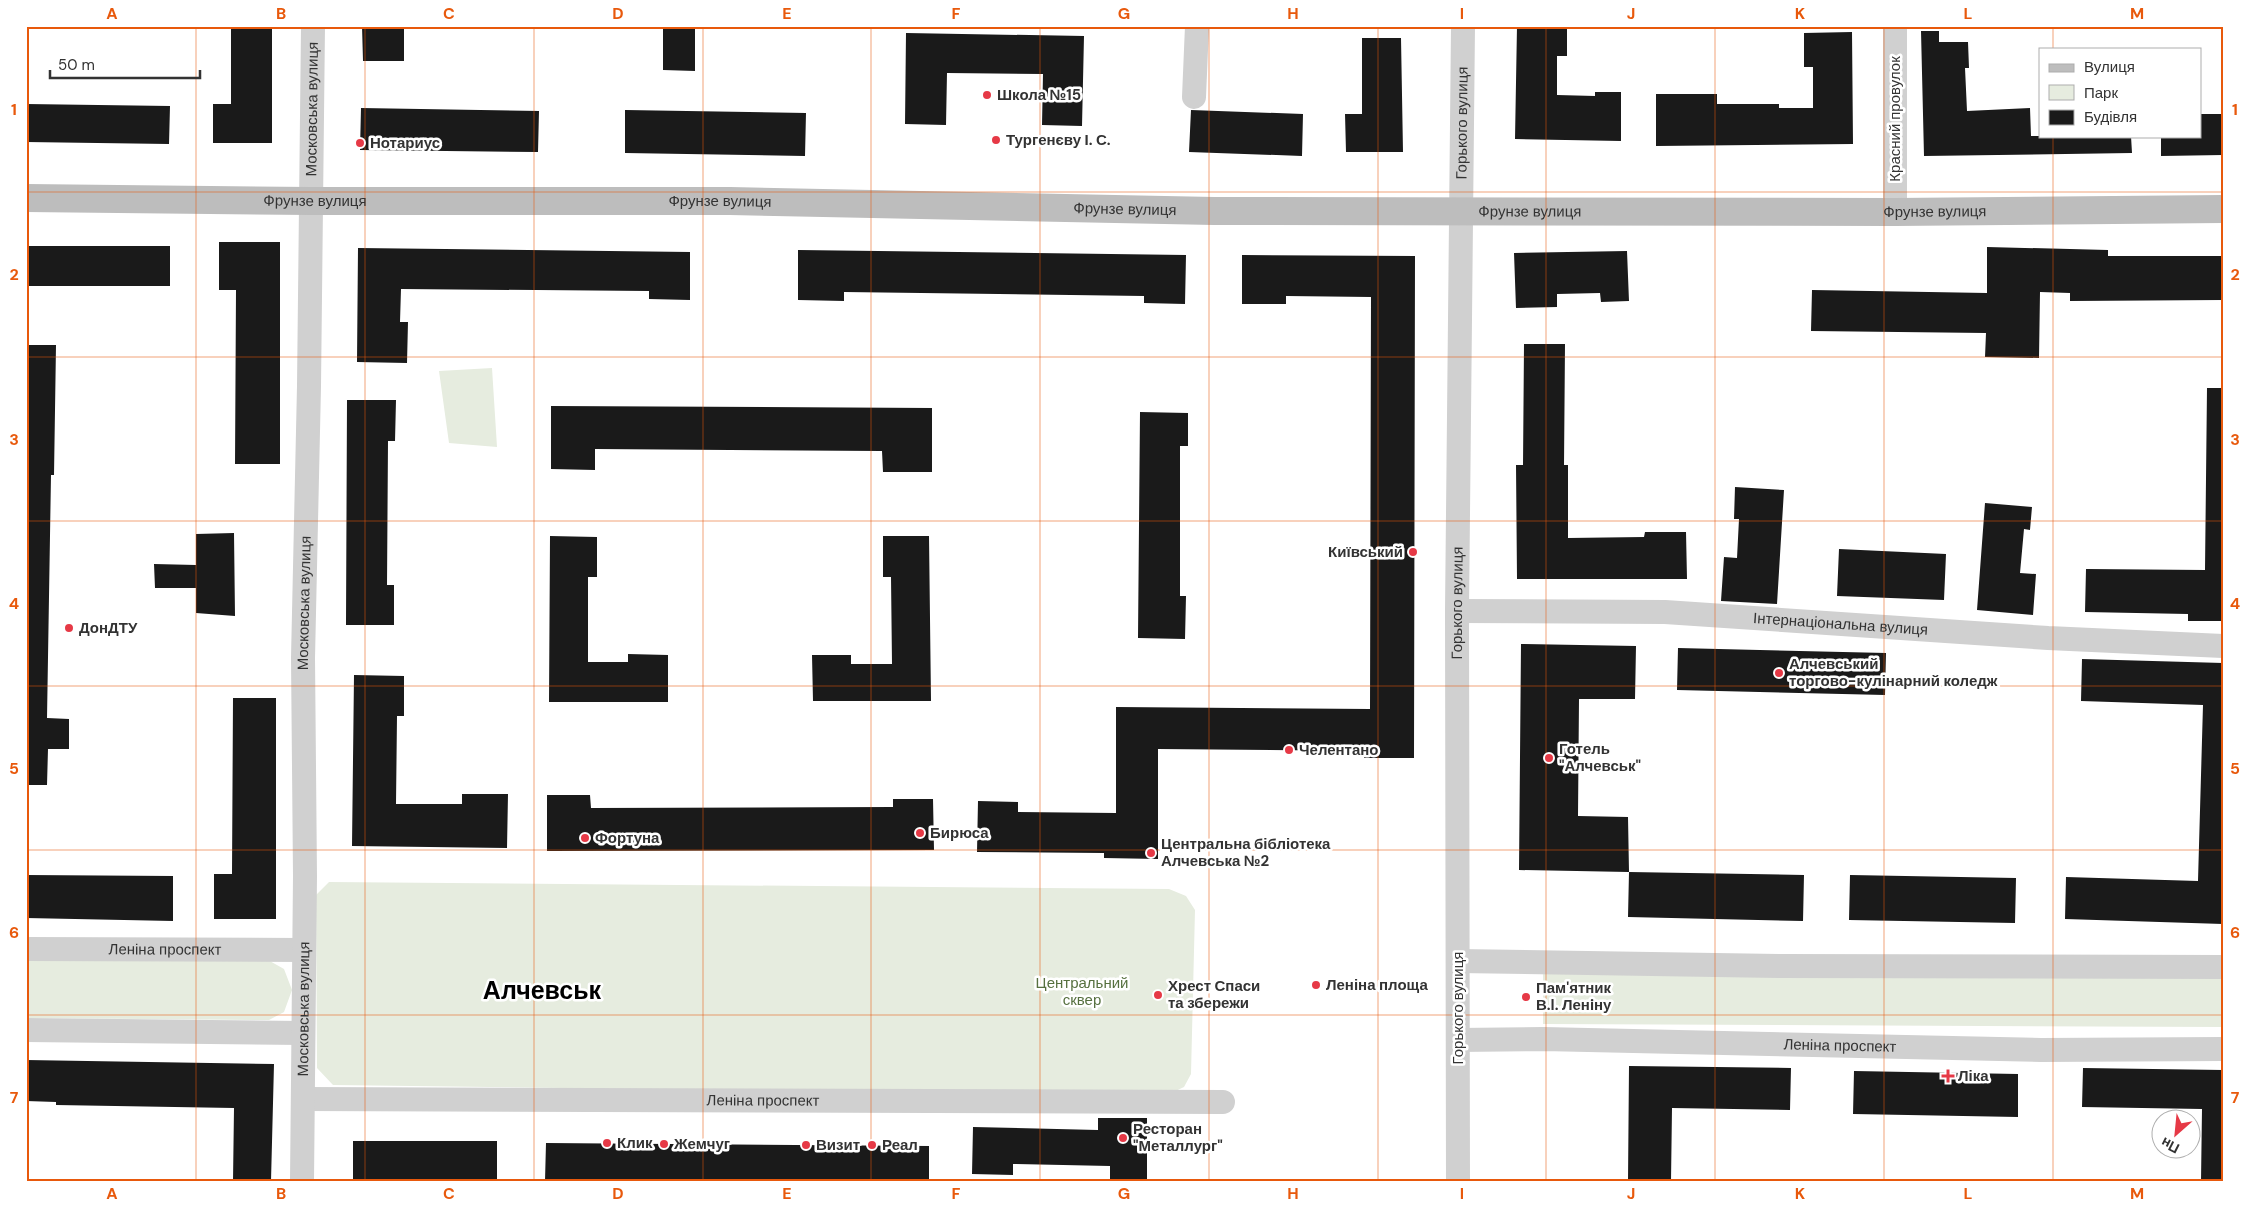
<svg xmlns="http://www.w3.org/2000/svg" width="2249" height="1207" viewBox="0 0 2249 1207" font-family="'DM Sans',sans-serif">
<rect width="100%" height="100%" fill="#fff"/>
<path fill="#e6ecdf" d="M492,368L497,447L449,443L439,371Z
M329,882L1169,889L1186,896L1195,910L1191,1074L1184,1087L1165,1096L333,1085L317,1068L316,895Z
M26,958L268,960L284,969L292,990L284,1012L269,1020L26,1018Z
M1543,971L2223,977V1027L1543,1024Z"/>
<path fill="#1a1a1a" d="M231,26H272V143H213V104H231Z
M362,26H404V61H363Z
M663,26H695V71L663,70Z
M1517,26H1567V56H1557V95L1595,96V92H1621V141L1515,139Z
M1921,31H1939V42H1968L1969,68H1965L1967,111L2030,108L2031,136H2131L2132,153L1924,156Z
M1852,32L1853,144L1656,146V94H1717V104H1779V108H1813V67H1804V33Z
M906,33L1084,36L1082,126L1042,125L1043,74L947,73L946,125L905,124Z
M1362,38H1401L1403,152H1346L1345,114H1362Z
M26,104L170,106L169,144L26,142Z
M361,108L539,111L538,152L360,150Z
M625,110L806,113L805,156L625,153Z
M1191,110L1303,114L1302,156L1189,152Z
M2200,114H2223V155L2161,156V136H2200Z
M219,242H280V464H235L236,290H219Z
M26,246H170V286H26Z
M1987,247L2108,250V256H2223V300L2070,301V293L2040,292L2039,358L1985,357L1986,333L1811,331L1812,290L1987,293Z
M358,248L690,252V300L649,299V291L401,289L400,322H408L407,363L357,362Z
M798,250L1186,255L1185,304L1144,303V296L844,292V301L798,300Z
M1627,251L1629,301L1601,302L1600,293L1557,294V307L1516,308L1514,253Z
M1242,255L1415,256L1414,758H1364V751L1158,749V859L1104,858V853L977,852L978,801L1018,802V812L1116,813V707L1370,709L1371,297L1286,296V304H1242Z
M1524,344H1565L1564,465H1568V538L1644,537L1645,532H1686L1687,579H1517L1516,465H1523Z
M26,345H56L54,475H51L47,718L69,719V749H48L47,785H26Z
M2207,388H2223V621H2188V614L2085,612L2086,569L2205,570Z
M347,400H396L395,441H388L387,585H394V625H346Z
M551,406L932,408V472H883L882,451L595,449V470L551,469Z
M1140,412L1188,413V446H1180V596H1186L1185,639L1138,638Z
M1735,487L1784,490L1777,604L1721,601L1724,557L1737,558L1739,519H1734Z
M1985,503L2032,507L2030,530L2024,529L2020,573L2036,574L2033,615L1977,610Z
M234,533L235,616L196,613V588H155L154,564L196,565V534Z
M550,536L597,537V577H588V662H628V654L668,655V702H549Z
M883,536H929L931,701H813L812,655H851V664H892L891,577H883Z
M1839,549L1946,554L1944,600L1837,596Z
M1521,644L1636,646L1635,699H1579L1578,816L1628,817L1629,872L1519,870Z
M1678,648L1886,653L1885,695L1677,690Z
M2082,659L2223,663V924L2065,919L2066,877L2198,881L2203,705L2081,701Z
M354,675L404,676V716H397L396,804H462V794H508L507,848L352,846Z
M233,698H276V919H214V874H232Z
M547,795H590L591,808L893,807V799H933L934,850L547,851Z
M1629,872L1804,875L1803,921L1628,917Z
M26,875L173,876V921L26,918Z
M1850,875L2016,878L2015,923L1849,920Z
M26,1060L274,1064L271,1181H233L234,1108L56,1105V1102L26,1101Z
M1629,1066L1791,1068L1790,1110L1672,1108L1671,1181H1628Z
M2083,1068L2223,1070V1181H2201L2202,1109L2082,1107Z
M1854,1071L2018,1074V1117L1853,1114Z
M1098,1118H1147V1181H1110V1166L1013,1164V1175L972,1174L973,1127L1098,1130Z
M353,1141H497V1181H353Z
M546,1143L929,1146V1181H545Z"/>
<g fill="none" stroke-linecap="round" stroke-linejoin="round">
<g stroke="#d0d0d0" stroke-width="24">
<path d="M1194,97L1197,26"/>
<path d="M1895,212V26"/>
<path id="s1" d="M1457,611L1665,612L2048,638L2223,646"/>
<path id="s2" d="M26,949L304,950"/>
<path d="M1458,961L1779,966L2223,967"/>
<path d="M26,1030L302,1033"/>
<path id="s3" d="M1458,1040L1543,1039L2041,1050L2223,1049"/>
<path id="s4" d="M303,1099L1223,1102"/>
<path id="s5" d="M302,1181L305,876L303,658L309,386L313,26"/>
<path id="s6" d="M1458,1181L1457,611L1463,26"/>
</g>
<path stroke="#bdbdbd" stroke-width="28" id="s7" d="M26,198L311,201H730L1214,211L1895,212L2223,209"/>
</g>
<path fill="none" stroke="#e8590c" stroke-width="1" stroke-opacity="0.55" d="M196,26V1181M365,26V1181M534,26V1181M703,26V1181M871,26V1181M1040,26V1181M1209,26V1181M1378,26V1181M1546,26V1181M1715,26V1181M1884,26V1181M2053,26V49M2053,136V1181M26,192H2223M26,357H2223M26,521H2223M26,686H2223M26,850H2223M26,1015H2223"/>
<g fill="#e63946" stroke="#fff" stroke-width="2">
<circle cx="987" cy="95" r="5"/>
<circle cx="996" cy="140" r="5"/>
<circle cx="360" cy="143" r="5"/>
<circle cx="1413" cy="552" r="5"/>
<circle cx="69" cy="628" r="5"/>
<circle cx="1779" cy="673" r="5"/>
<circle cx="1289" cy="750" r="5"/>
<circle cx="1549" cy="758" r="5"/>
<circle cx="920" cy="833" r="5"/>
<circle cx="585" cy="838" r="5"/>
<circle cx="1151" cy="853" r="5"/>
<circle cx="1316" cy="985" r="5"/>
<circle cx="1158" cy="995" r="5"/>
<circle cx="1526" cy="997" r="5"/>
<path d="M1945.5 1068.5h5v5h5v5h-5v5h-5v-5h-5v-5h5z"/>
<circle cx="1123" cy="1138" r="5"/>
<circle cx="607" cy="1143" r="5"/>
<circle cx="664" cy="1144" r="5"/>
<circle cx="806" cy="1145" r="5"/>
<circle cx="872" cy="1145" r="5"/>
</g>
<g text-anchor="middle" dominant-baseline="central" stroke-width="5" stroke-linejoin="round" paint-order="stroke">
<g font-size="15" font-weight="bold" fill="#333" stroke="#fff" text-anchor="start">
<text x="997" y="95">Школа №15</text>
<text x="1006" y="140">Тургенєву І. С.</text>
<text x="370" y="143">Нотариус</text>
<text x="1403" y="552" text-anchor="end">Київський</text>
<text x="79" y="628">ДонДТУ</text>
<text x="1789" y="664">Алчевський<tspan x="1789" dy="17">торгово-кулінарний коледж</tspan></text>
<text x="1559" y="749">Готель<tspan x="1559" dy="17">"Алчевськ"</tspan></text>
<text x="1299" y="750">Челентано</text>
<text x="930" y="833">Бирюса</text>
<text x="595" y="838">Фортуна</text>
<text x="1161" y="844">Центральна бібліотека<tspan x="1161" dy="17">Алчевська №2</tspan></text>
<text x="1326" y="985">Леніна площа</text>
<text x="1168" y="986">Хрест Спаси<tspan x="1168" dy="17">та збережи</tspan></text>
<text x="1536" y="988">Пам'ятник<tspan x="1536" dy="17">В.I. Ленiну</tspan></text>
<text x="1958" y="1076">Ліка</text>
<text x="1133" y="1129">Ресторан<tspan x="1133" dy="17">"Металлург"</tspan></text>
<text x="617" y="1143">Клик</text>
<text x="674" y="1144">Жемчуг</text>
<text x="816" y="1145">Визит</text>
<text x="882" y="1145">Реал</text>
</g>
<g font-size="15" fill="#333" stroke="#fff">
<text stroke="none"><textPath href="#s5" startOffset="1072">Московська вулиця</textPath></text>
<text transform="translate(1895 119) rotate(-90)">Красний провулок</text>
<text stroke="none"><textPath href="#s6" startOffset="1058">Горького вулиця</textPath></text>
<text stroke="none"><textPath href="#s7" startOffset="289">Фрунзе вулиця</textPath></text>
<text stroke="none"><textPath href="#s7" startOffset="694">Фрунзе вулиця</textPath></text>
<text stroke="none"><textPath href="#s7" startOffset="1099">Фрунзе вулиця</textPath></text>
<text stroke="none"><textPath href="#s7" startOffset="1504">Фрунзе вулиця</textPath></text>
<text stroke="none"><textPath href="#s7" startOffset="1909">Фрунзе вулиця</textPath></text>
<text stroke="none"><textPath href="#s5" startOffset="578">Московська вулиця</textPath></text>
<text stroke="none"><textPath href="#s6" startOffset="578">Горького вулиця</textPath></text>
<text stroke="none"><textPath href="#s1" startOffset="384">Інтернаціональна вулиця</textPath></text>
<text stroke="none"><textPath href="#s2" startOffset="139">Леніна проспект</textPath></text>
<text stroke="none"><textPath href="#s5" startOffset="172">Московська вулиця</textPath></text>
<text transform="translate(1458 1008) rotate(-90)">Горького вулиця</text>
<text stroke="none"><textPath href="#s3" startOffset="382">Леніна проспект</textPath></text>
<text stroke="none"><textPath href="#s4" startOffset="460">Леніна проспект</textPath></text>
</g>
<g font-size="15" fill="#56703f" stroke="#fff">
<text x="1082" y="983">Центральний<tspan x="1082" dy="17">сквер</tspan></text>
</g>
<g font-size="25" font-weight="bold" fill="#000" stroke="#fff">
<text x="542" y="990">Алчевськ</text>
</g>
</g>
<rect width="2249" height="1207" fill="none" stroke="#ffffff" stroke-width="55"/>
<rect x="2039" y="48" width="162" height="90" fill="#ffffff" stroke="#adadad"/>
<rect x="2049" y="64" width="25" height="8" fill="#bdbdbd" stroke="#adadad"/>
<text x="2084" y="72" font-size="15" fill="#333333">Вулиця</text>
<rect x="2049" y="85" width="25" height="15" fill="#e6ecdf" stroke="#adadad"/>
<text x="2084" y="98" font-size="15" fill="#333333">Парк</text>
<rect x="2049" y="110" width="25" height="15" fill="#1a1a1a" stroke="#adadad"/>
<text x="2084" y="122" font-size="15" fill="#333333">Будівля</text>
<g transform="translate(2176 1134) rotate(207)"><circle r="24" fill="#ffffff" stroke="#adadad"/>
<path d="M0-4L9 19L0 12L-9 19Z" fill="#e63946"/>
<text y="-8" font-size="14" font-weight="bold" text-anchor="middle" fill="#333333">Пн</text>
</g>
<path d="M50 70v8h150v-8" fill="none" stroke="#333333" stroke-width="2.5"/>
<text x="58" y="70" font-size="15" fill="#333333" stroke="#ffffff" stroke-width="4" paint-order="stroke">50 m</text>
<rect x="28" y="28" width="2194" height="1152" fill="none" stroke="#e8590c" stroke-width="2"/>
<g font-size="16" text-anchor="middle" font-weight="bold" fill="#e8590c">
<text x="112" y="19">A</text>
<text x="281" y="19">B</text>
<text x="449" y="19">C</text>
<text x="618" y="19">D</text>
<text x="787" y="19">E</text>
<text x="956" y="19">F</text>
<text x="1124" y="19">G</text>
<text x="1293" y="19">H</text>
<text x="1462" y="19">I</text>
<text x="1631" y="19">J</text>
<text x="1800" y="19">K</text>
<text x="1968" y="19">L</text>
<text x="2137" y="19">M</text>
<text x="14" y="115">1</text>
<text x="2235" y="115">1</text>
<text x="14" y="280">2</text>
<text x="2235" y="280">2</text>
<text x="14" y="445">3</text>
<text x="2235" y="445">3</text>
<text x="14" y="609">4</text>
<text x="2235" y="609">4</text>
<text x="14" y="774">5</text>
<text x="2235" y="774">5</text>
<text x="14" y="938">6</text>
<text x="2235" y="938">6</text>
<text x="14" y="1103">7</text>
<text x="2235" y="1103">7</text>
<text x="112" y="1199">A</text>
<text x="281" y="1199">B</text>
<text x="449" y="1199">C</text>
<text x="618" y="1199">D</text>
<text x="787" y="1199">E</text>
<text x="956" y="1199">F</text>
<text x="1124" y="1199">G</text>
<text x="1293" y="1199">H</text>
<text x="1462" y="1199">I</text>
<text x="1631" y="1199">J</text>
<text x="1800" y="1199">K</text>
<text x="1968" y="1199">L</text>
<text x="2137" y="1199">M</text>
</g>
</svg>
